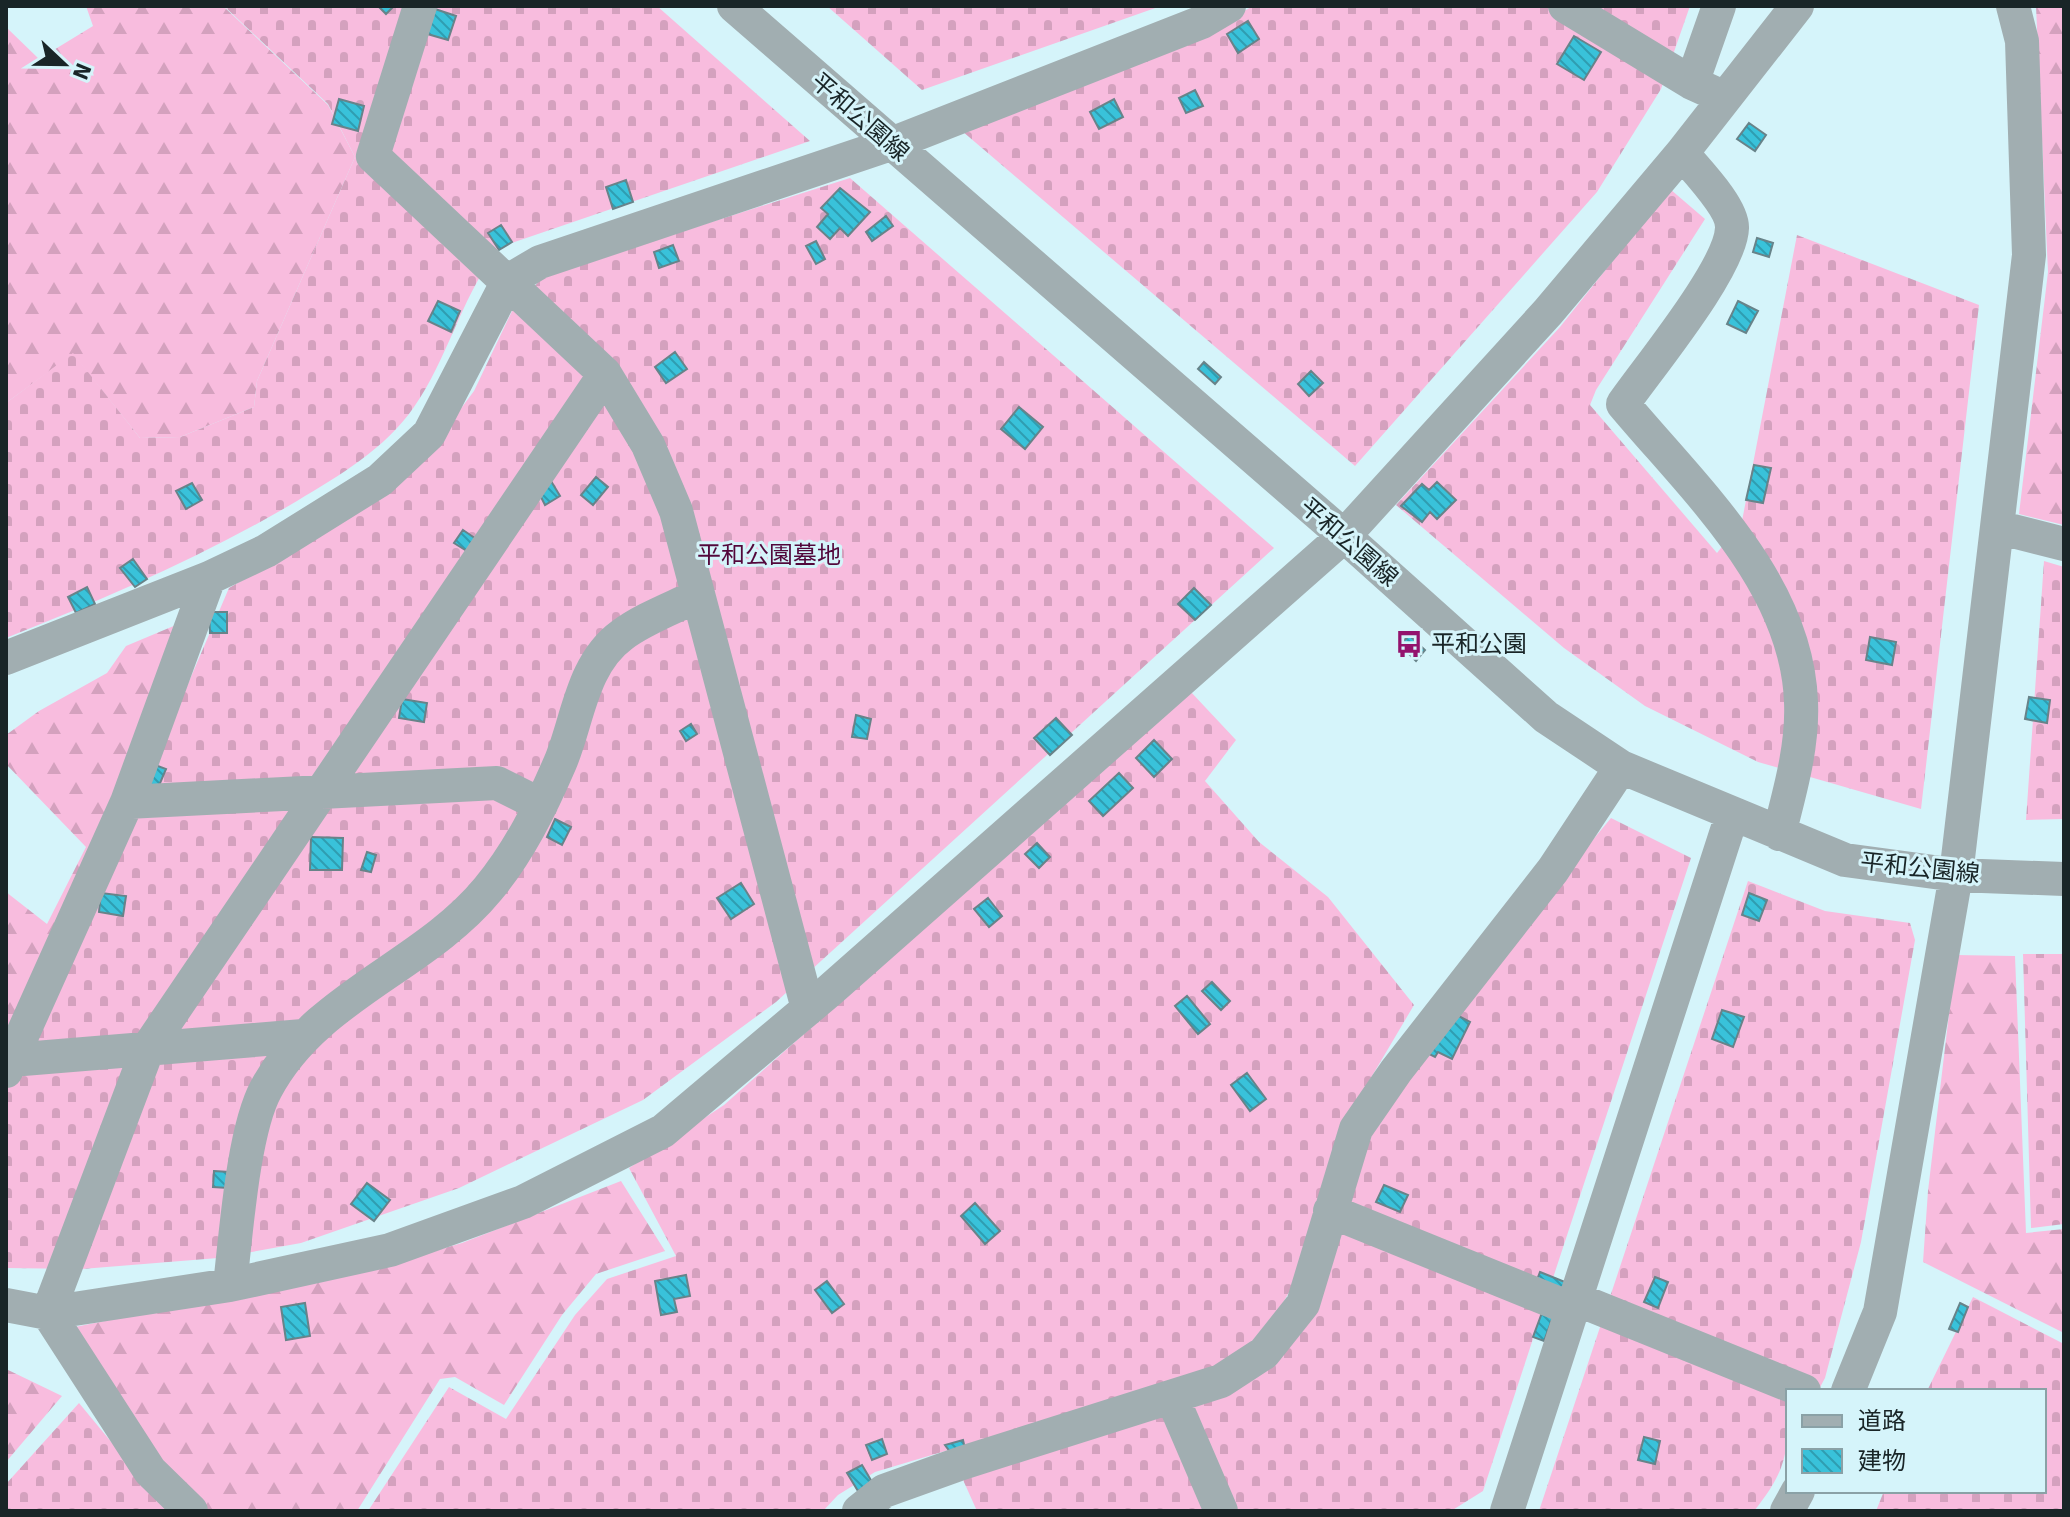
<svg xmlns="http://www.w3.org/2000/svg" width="2070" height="1517" viewBox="0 0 2070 1517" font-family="Signika,'Noto Sans JP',sans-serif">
<defs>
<pattern id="forest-firs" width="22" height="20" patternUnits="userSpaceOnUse" patternTransform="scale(2)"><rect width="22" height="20" fill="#f8bcde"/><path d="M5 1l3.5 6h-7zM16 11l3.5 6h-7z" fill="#d4a1be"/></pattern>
<pattern id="cemetery-stones" width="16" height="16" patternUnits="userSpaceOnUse" patternTransform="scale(2)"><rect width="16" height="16" fill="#f8bcde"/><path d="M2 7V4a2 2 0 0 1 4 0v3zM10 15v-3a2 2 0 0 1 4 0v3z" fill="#d4a1be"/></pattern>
<pattern id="building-back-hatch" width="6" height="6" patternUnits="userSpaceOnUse" patternTransform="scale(2)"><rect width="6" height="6" fill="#39c2da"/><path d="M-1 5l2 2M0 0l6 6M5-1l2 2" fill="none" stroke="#2f9db1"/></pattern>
</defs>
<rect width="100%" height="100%" fill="#d5f4fa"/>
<path fill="url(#forest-firs)" d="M86,6H223L328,105L355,157L257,381L254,407L180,437L140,438L73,354L6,403V27L39,59L93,26Z
M2036,6H2064V525L2019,514L2048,272Z
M195,617L6,1043V892L47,924L86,847L6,764V735L39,711L107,673L126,646Z
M1956,955L2015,956L2026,1233L2064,1229V1333L1923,1262L1928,1191Z
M621,1181L665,1251L596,1274L562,1315L504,1405L455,1377L440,1379L357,1511H207L151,1451L75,1327L396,1262L462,1243Z
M6,1369L62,1396L6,1462Z"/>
<path fill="url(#cemetery-stones)" d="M224,6H657L810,141L500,247C462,294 449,357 414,407C385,449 340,475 297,501C204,556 107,598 6,638V403L73,353L140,438L180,437L254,407L257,381L355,157L328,104Z
M827,6H1161L922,90Z
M1253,6H1690L1661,89L1597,192L1355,466L962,131L1192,41Z
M850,178L1274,548L776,1002L643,1100L459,1188L301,1243L218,1258L82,1269L6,1268V1089L131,817L229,588L372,504L433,446L474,391L513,309L545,275Z
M1670,189L1705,219L1596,390L1590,405L1717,553L1742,521L1797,235L1979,305L1921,809L1758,762L1645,706L1564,648L1396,505L1560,327Z
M2044,561L2064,567V819L2026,820Z
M1190,691L1236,740L1205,781L1259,842L1328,897L1414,1005L1359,1098L1304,1267L1281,1306L1250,1344L1210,1372L875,1472L838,1495L823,1511H368L449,1387L506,1419L575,1315L607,1279L676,1256L629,1168L724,1105Z
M1611,818L1691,858L1483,1491L1451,1511H977L959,1471L1253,1377L1386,1089Z
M1748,881L1825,911L1910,923L1915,940L1861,1242L1825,1378L1818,1391H1788C1788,1446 1791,1466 1754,1511H1539Z
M2023,954H2064V1224L2031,1228Z
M1973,1297L2064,1344V1511H1876L1884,1491H2044V1391H1927Z
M79,1403L141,1478L181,1511H6V1484Z"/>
<path fill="url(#building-back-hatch)" stroke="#688389" stroke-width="2" d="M378,6H394L386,14Z
M432,8L456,16L448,40L424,33Z
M1248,21L1259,39L1238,53L1227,34Z
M1574,36L1601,52L1584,80L1557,64Z
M1195,90L1203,106L1186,113L1179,98Z
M339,99L364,106L358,131L332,124Z
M1114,99L1123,117L1099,129L1090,112Z
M1749,123L1766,135L1755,151L1737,139Z
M626,180L633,202L613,209L606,187Z
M840,188L870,212L848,236L840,228L830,239L817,227L828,214L821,208Z
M886,216L893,226L872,241L866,232Z
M501,225L512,242L499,250L488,233Z
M1757,238L1773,243L1769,257L1753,252Z
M816,241L825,259L816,264L806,246Z
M673,245L679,261L659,268L654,252Z
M438,301L460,311L451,332L428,321Z
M1738,301L1758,311L1746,333L1727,324Z
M675,352L687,369L666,383L655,367Z
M1204,362L1221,377L1215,384L1198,369Z
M1311,371L1323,383L1309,396L1298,384Z
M1019,407L1043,427L1025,449L1001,429Z
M1754,465L1771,468L1763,503L1746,500Z
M596,477L608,487L593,505L581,495Z
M551,481L560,496L545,505L537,489Z
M1437,482L1456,500L1437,519L1430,512L1422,522L1401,506L1422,484L1429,490Z
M192,483L202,500L186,509L176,491Z
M463,530L479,541L470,553L454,543Z
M133,559L147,579L135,587L120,568Z
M87,587L95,604L76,613L68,597Z
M1194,588L1211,605L1195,620L1178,604Z
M209,612H227V633H210Z
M1409,635L1425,650L1416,661L1400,645Z
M1870,637L1896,642L1892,665L1866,660Z
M2029,697L2050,700L2047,723L2025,719Z
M402,699L427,703L424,722L399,718Z
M856,715L871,719L867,739L852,737Z
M1056,718L1072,735L1050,755L1034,738Z
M691,724L697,734L686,741L680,731Z
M1154,740L1172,759L1154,777L1136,758Z
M155,765L166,769L158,788L148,783Z
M1119,773L1133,788L1103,816L1089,801Z
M555,819L571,827L562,845L547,837Z
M311,837L343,838L342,870H310Z
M1037,843L1050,857L1039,868L1025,854Z
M367,852L376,855L371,872L361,870Z
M741,883L754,904L731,919L717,898Z
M101,893L126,896L123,916L99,912Z
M1749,893L1767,900L1759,921L1742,915Z
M988,898L1002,916L989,927L974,909Z
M1212,982L1230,1001L1221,1010L1202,991Z
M1187,996L1210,1024L1198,1034L1175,1006Z
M1722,1010L1744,1017L1733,1047L1712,1039Z
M1453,1013L1470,1022L1452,1059L1438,1052L1435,1057L1425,1052Z
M1247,1073L1266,1099L1250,1111L1231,1085Z
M214,1171L229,1172L228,1188L213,1187Z
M367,1183L390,1200L374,1221L351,1204Z
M1384,1185L1408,1195L1400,1212L1376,1202Z
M975,1203L1000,1231L985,1244L961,1216Z
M1540,1272L1565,1282L1559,1295L1535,1285Z
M686,1275L690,1296L674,1299L677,1312L661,1315L655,1281Z
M1655,1277L1668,1282L1658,1308L1644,1302Z
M827,1281L844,1304L832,1313L815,1290Z
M305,1303L310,1336L286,1340L281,1307Z
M1960,1303L1968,1307L1958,1332L1949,1329Z
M1543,1310L1554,1314L1544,1341L1533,1337Z
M1644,1437L1660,1441L1655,1464L1638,1460Z
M882,1439L887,1454L872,1460L866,1445Z
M963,1440L965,1449L951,1453L945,1445Z
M862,1465L872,1482L858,1491L847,1473Z"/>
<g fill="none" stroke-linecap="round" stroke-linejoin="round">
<path stroke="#a1aeb1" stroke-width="34" d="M420,6L373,156L605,374L648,445L676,511L808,1009
M734,6L1344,536L1546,717L1621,767L1845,860L1956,875L2064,879
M1565,6L1692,83L1723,97
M1692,83L1719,6
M1682,153C1695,169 1733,207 1732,228C1731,268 1648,368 1623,404C1695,490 1797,583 1801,702C1803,746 1790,791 1779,834
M1997,527L2064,544
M6,658L209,578L266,551L380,480L429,434L508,281L540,262L891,144L1202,22L1229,6
M127,802L497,783L541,805
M11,1060L303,1036
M6,1071L127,802L209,578
M1330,1211L1572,1309
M230,1285C236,1235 243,1131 266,1089C315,996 424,967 488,889C519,852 541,807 560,763C578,721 581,665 622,635C643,619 673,608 697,596
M1576,1299L1804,1391
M6,1305L48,1313L230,1285L390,1250L523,1202L663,1131L829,991L1344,536L1548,312L1682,153L1797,6
M1848,1391L1880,1312L1956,875L2029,255L2022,41L2013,6
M1172,1397L1221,1511
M191,1511L150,1471L48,1313L148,1048L605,374
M859,1511L884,1491L962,1463L1221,1381L1264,1353L1303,1304L1356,1129L1396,1071L1553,870L1621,767
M1507,1511L1732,815
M1787,1511L1798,1491"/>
</g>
<defs>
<g id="bus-bare" transform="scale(2.16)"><path d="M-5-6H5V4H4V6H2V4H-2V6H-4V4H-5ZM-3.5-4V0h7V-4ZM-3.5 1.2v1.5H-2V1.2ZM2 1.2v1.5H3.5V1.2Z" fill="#93126d" stroke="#d5f4fa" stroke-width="2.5" paint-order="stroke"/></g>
</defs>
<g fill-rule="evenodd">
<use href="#bus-bare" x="1409" y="644"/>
</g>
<g text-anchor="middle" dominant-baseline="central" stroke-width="6" stroke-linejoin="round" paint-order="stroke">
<g font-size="24" fill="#192527" stroke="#d5f4fa">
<text transform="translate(860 117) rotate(41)">平和公園線</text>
<text transform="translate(1349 542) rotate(41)">平和公園線</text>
<text transform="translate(1920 868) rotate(6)">平和公園線</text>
</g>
<g font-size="24" fill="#52073b" stroke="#d5f4fa">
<text x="769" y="555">平和公園墓地</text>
</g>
<g font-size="24" fill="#192527" stroke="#d5f4fa" text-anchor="start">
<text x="1431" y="644">平和公園</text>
</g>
</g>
<rect width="2070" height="1517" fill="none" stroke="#192527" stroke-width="16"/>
<rect x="1786" y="1389" width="260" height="104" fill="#d5f4fa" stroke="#8aa1a6" stroke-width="2"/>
<rect x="1802" y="1415" width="40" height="12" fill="#a1aeb1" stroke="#8aa1a6" stroke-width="2"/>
<text x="1858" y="1429" font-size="24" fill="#192527">道路</text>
<rect x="1802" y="1449" width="40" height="24" fill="url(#building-back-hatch)" stroke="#8aa1a6" stroke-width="2"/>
<text x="1858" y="1469" font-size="24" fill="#192527">建物</text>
<g transform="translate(64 64) rotate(112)" stroke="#d5f4fa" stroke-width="6" paint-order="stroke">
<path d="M0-6L14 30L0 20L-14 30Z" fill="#192527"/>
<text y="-12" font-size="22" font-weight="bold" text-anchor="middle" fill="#192527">N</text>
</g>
</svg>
